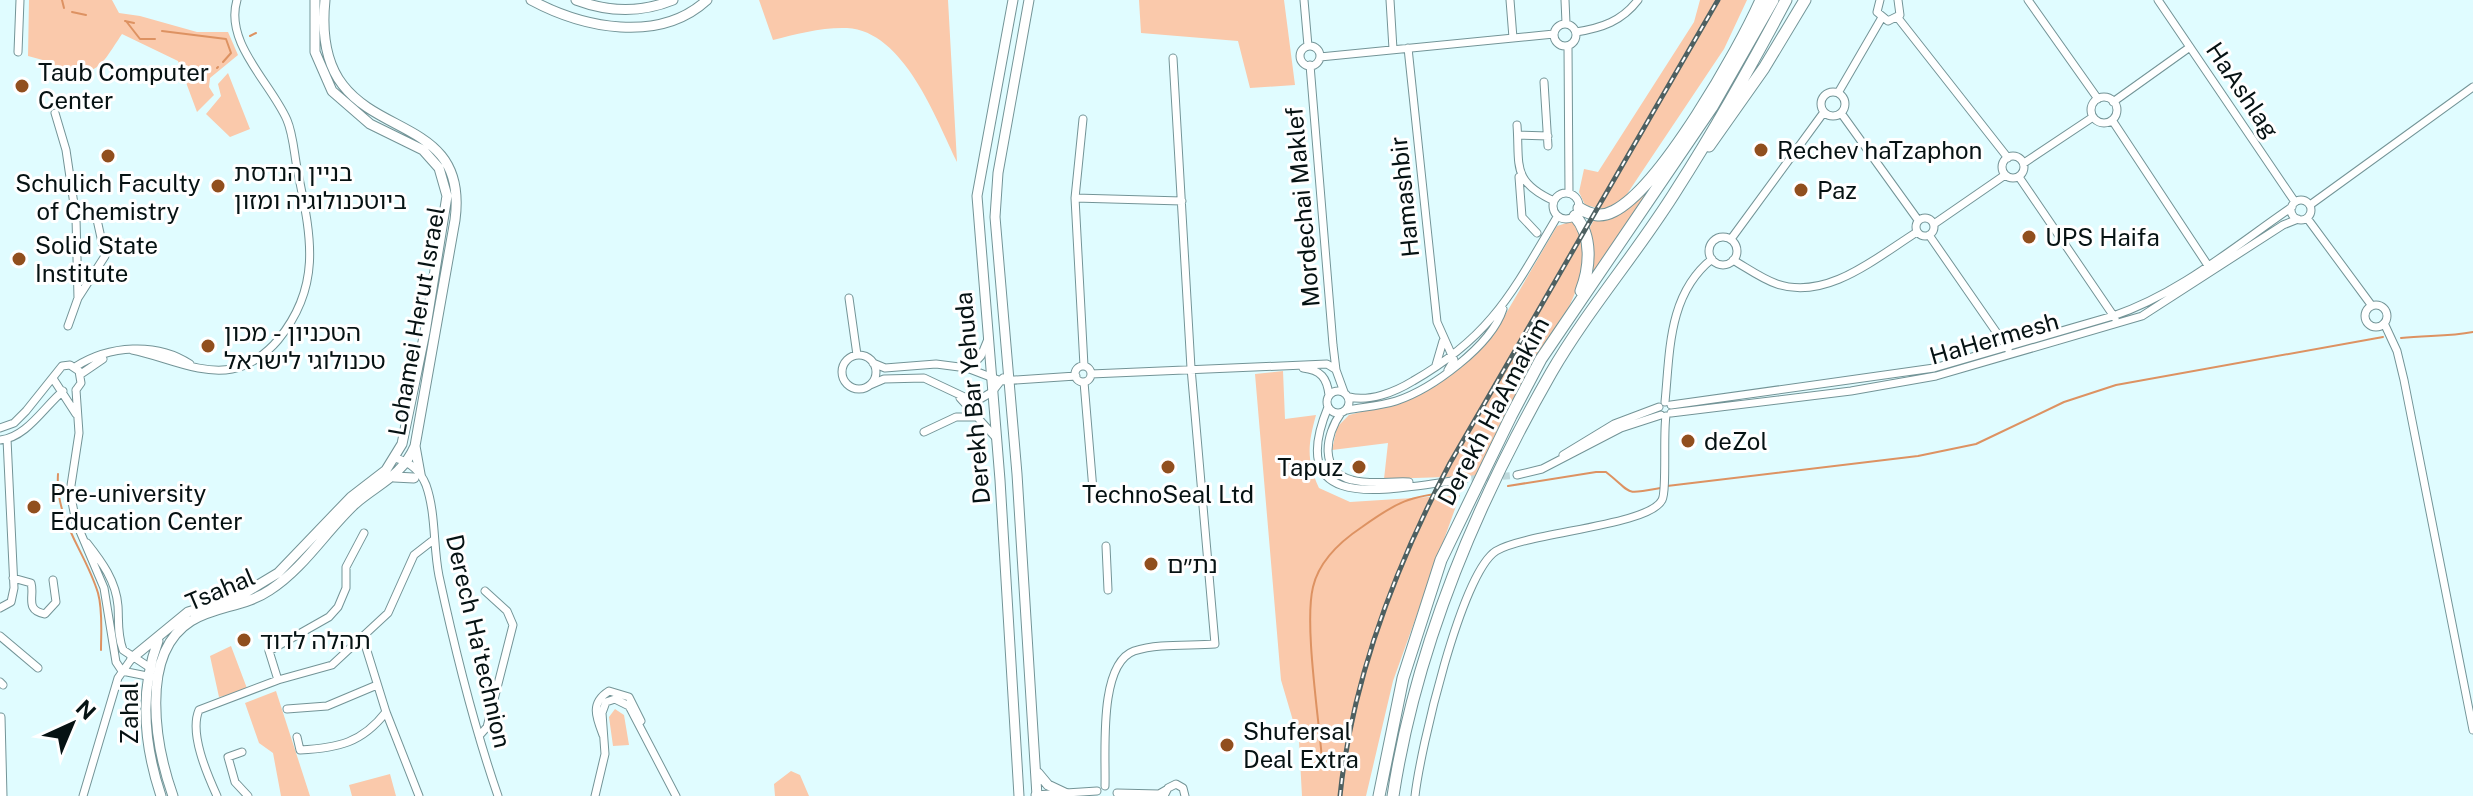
<svg xmlns="http://www.w3.org/2000/svg" width="2473" height="796" viewBox="0 0 2473 796" font-family="'Public Sans','Noto Sans Hebrew',sans-serif">
<rect width="100%" height="100%" fill="#e0fcff"/>
<path fill="#fac9ab" d="M29,0H112L119,13L140,16L197,32H228L238,55L210,78L209,87L214,95L197,112L178,61L122,34C98,70 100,74 54,74L50,62L28,56Z
M759,0H948L957,162C936,119 904,31 847,28C823,27 796,34 773,40Z
M1139,0H1284L1295,85L1250,88L1238,41L1141,33Z
M1700,0H1747L1724,49L1623,200L1606,210L1585,205L1579,192L1584,169L1598,172L1694,22Z
M228,73L250,129L230,137L206,114L221,96L218,84Z
M1665,169L1593,275L1590,227L1594,220Z
M1576,220C1610,271 1535,359 1511,403C1498,426 1488,451 1477,476L1384,479L1388,443L1332,450L1337,427L1349,415L1404,401L1480,350L1501,322L1557,226Z
M1283,371L1285,419L1316,415C1308,444 1306,460 1319,488L1350,502L1460,495L1393,681L1366,796H1302L1299,741L1281,680L1255,374Z
M231,646L248,691L219,697L210,656Z
M276,691L310,796H281L273,753L259,743L245,703Z
M615,709L624,715L629,745L613,746L609,717Z
M791,771L800,775L809,796H775L774,784Z
M390,774L396,796H352L349,785Z"/>
<g fill="none" stroke-linecap="round" stroke-linejoin="round">
<path stroke="#dd9262" stroke-width="2" d="M62,0L64,8
M72,12L86,15
M125,21L134,23
M126,21L140,39H155
M162,31L226,39L231,53L223,62
M250,36L256,33
M217,68L218,67
M194,72L201,71
M2401,338C2426,335 2448,337 2473,332
M58,474C55,521 85,550 98,593C103,611 101,632 101,650
M1508,486L1596,472H1606C1634,494 1622,495 1661,488
M1667,486L1918,456L1976,444L2064,402L2116,385L2383,337
M1322,760C1319,718 1304,624 1313,587C1319,561 1341,541 1362,527C1397,502 1409,496 1452,492"/>
<path stroke="#bfd9dc" stroke-width="7" stroke-dasharray="7 3.5" stroke-linecap="butt" d="M1461,480L1517,475"/>
<g stroke="#739497" stroke-width="9">
<path id="minor" d="M1304,0L1308,46
M1390,0L1393,49
M1510,0L1513,38
M1565,0L1566,23
M1880,0L1877,12L1888,21L1900,15L1898,0
M2028,0L2098,99
M2158,0L2295,202
M1898,18L2008,158
M1554 35a11 11 0 1 1 22 0a11 11 0 1 1-22 0Z
M1576,32C1602,28 1622,21 1638,0
M1568,46L1569,193
M1300 56a10 10 0 1 1 20 0a10 10 0 1 1-20 0Z
M1408,48L1437,322L1454,360L1448,370
M18,52L20,0
M1320,57L1554,34
M1310,65L1333,345L1336,370L1344,392
M1544,82L1548,146
M1821 104a12 12 0 1 1 24 0a12 12 0 1 1-24 0Z
M1838,93L1881,19
M2091 110a13 13 0 1 1 26 0a13 13 0 1 1-26 0Z
M2113,102L2190,47
M55,113L66,150L76,218L78,298
M1841,113L1918,220
M2112,120L2209,267
M1517,125C1520,166 1511,181 1554,201
M1518,135L1548,136
M2002 167a11 11 0 1 1 22 0a11 11 0 1 1-22 0Z
M2024,163L2093,117
M1519,177L1522,217L1537,233
M2019,177L2115,318
M1553 206a13 13 0 1 1 26 0a13 13 0 1 1-26 0Z
M1075,198L1083,119
M2291 210a10 10 0 1 1 20 0a10 10 0 1 1-20 0Z
M2310,205L2473,87
M1916 227a9 9 0 1 1 18 0a9 9 0 1 1-18 0Z
M2307,218L2372,306
M1934,224L2005,175
M1929,235L2008,349
M1709 251a14 14 0 1 1 28 0a14 14 0 1 1-28 0Z
M1731,239L1824,112
M1733,260C1747,268 1762,279 1777,284C1827,301 1877,257 1917,232
M849,298L857,355
M2365 316a11 11 0 1 1 22 0a11 11 0 1 1-22 0Z
M2384,323L2397,351L2404,380L2473,730
M68,326L78,298L105,256L96,215L76,218
M132,350C164,356 199,375 232,369C250,366 267,353 278,340C324,284 310,233 297,168C294,152 293,134 287,120C271,83 224,43 237,0
M842 372a17 17 0 1 1 34 0a17 17 0 1 1-34 0Z
M873,363L885,368L936,364L967,368L1001,381L1076,376
M1436,365L1443,341
M1084,366L1075,198L1182,201
M1075 374a8 8 0 1 1 16 0a8 8 0 1 1-16 0Z
M75,367C109,345 157,342 190,364
M970,368L981,356L988,339
M1303,368C1321,370 1327,378 1329,395
M81,374L103,359
M1091,374L1327,364L1335,369
M54,380L76,414
M1084,382L1093,490
M870,385L884,379L924,378L975,402L992,392L1003,378
M76,390L79,433L70,492L76,522L104,588L116,662L122,671L152,677
M1327 402a11 11 0 1 1 22 0a11 11 0 1 1-22 0Z
M1349,397C1370,402 1395,392 1413,381C1492,336 1513,291 1557,217
M960,398L996,438
M1665,402C1670,351 1668,294 1712,259
M1671,405L1934,368L2113,316C2179,294 2235,246 2292,207
M1328,407C1282,519 1396,487 1461,480
M1347,410C1363,407 1380,406 1396,401C1432,389 1491,346 1503,309
M1341,413C1325,435 1319,472 1352,480C1370,485 1391,481 1409,482
M1671,413L1851,391L1936,376L2142,316L2283,225L2298,219
M0,428L14,423L26,411L62,366L70,365L79,371L81,383L76,390
M924,432L956,417H976
M0,440C26,438 44,407 63,391
M1563,455L1614,424L1659,407
M395,458C410,462 420,470 426,485C436,513 433,546 439,576C455,650 473,724 498,796
M1517,475L1542,469L1621,428L1661,415
M87,543C102,562 116,581 118,606C119,621 117,634 123,650L152,669
M1106,546L1108,590
M13,578L31,583C35,596 24,610 45,614L56,602L53,580
M0,608L11,602L14,588L7,439
M0,636L38,668
M363,638L386,712L419,796
M278,680L269,651L329,617L338,607L346,588V567L364,533
M0,682L3,685
M287,709L327,706L377,685
M1,717L3,796
M603,735C596,717 590,703 609,691L629,697L641,721
M479,736L487,727L513,625L507,611L485,591
M297,737L300,750C338,748 362,743 386,712
M242,752L228,757L235,782L248,796
M1105,786C1106,754 1098,664 1134,651C1159,643 1190,646 1215,644L1191,368L1173,58
M1117,793L1159,794L1166,790
M1165,794L1168,788L1176,784L1183,788L1185,796
M1035,795L1097,791
M83,796L118,678L132,658
M217,796C207,774 189,733 199,710L278,680L332,665L388,613L414,555L432,541
M595,796L605,754L602,713L606,702L615,699L629,706L676,796
M1415,796C1420,751 1461,573 1496,551C1528,532 1649,526 1662,500C1667,491 1663,433 1666,416"/>
</g>
<g stroke="#739497" stroke-width="11">
<path id="major" d="M531,0C583,28 659,44 707,0
M576,0C608,12 641,13 673,0
M1013,0L977,196L1000,480L1019,796
M1029,0L998,173L995,217L1017,474L1037,796
M415,446L420,474
M394,477L414,478
M158,641C139,692 144,745 161,796
M132,658L188,612L240,596L278,573L351,497L386,470L402,444L425,332L447,196L439,168L423,150L370,124L332,91L315,52V0
M1038,773L1048,785L1067,794
M173,796C156,748 138,654 191,621C215,606 245,607 270,590C304,568 326,531 355,504C378,484 402,476 415,446L455,220C472,92 309,157 325,0"/>
</g>
<g stroke="#739497" stroke-width="13">
<path id="highway" d="M1709,146L1764,68L1805,0
M1579,208C1591,215 1601,218 1614,211C1661,187 1739,50 1761,0
M1575,216C1593,236 1590,268 1581,291
M1379,796L1403,678L1441,560L1511,416L1541,359L1712,107L1773,0
M1393,796C1416,646 1476,504 1551,373C1588,309 1638,252 1677,189C1716,128 1752,64 1786,0"/>
</g>
<use href="#minor" stroke="#fff" stroke-width="7"/>
<use href="#major" stroke="#fff" stroke-width="9"/>
<use href="#highway" stroke="#fff" stroke-width="11"/>
<g stroke="#4e6061" stroke-width="5">
<path id="rail" d="M1340,796C1352,678 1395,567 1450,463L1718,0"/>
</g>
<use href="#rail" stroke="#fff" stroke-width="2" stroke-dasharray="6" stroke-linecap="butt"/>
</g>
<g fill="#914f1e" stroke="#fff" stroke-width="3">
<circle cx="22" cy="86" r="8"/>
<circle cx="1761" cy="150" r="8"/>
<circle cx="108" cy="156" r="8"/>
<circle cx="218" cy="186" r="8"/>
<circle cx="1801" cy="190" r="8"/>
<circle cx="2029" cy="237" r="8"/>
<circle cx="19" cy="259" r="8"/>
<circle cx="208" cy="346" r="8"/>
<circle cx="1688" cy="441" r="8"/>
<circle cx="1168" cy="467" r="8"/>
<circle cx="1359" cy="467" r="8"/>
<circle cx="34" cy="507" r="8"/>
<circle cx="1151" cy="564" r="8"/>
<circle cx="244" cy="640" r="8"/>
<circle cx="1227" cy="745" r="8"/>
</g>
<g text-anchor="middle" dominant-baseline="central" stroke-width="6" stroke-linejoin="round" paint-order="stroke">
<g font-size="24" fill="#061213" stroke="#fff" text-anchor="start">
<text x="38" y="72">Taub Computer<tspan x="38" dy="28">Center</tspan></text>
<text x="1777" y="150">Rechev haTzaphon</text>
<text x="234" y="172">בניין הנדסת<tspan x="234" dy="28">ביוטכנולוגיה ומזון</tspan></text>
<text x="108" y="183" text-anchor="middle">Schulich Faculty<tspan x="108" dy="28">of Chemistry</tspan></text>
<text x="1817" y="190">Paz</text>
<text x="2045" y="237">UPS Haifa</text>
<text x="35" y="245">Solid State<tspan x="35" dy="28">Institute</tspan></text>
<text x="224" y="332">הטכניון - מכון<tspan x="224" dy="28">טכנולוגי לישראל</tspan></text>
<text x="1704" y="441">deZol</text>
<text x="1343" y="467" text-anchor="end">Tapuz</text>
<text x="50" y="493">Pre-university<tspan x="50" dy="28">Education Center</tspan></text>
<text x="1168" y="494" text-anchor="middle">TechnoSeal Ltd</text>
<text x="1167" y="564">נת״ם</text>
<text x="260" y="640">תהלה לדוד</text>
<text x="1243" y="731">Shufersal<tspan x="1243" dy="28">Deal Extra</tspan></text>
</g>
<g font-size="24" fill="#061213" stroke="#fff">
<text transform="translate(2243 90) rotate(56)">HaAshlag</text>
<text transform="translate(1404 197) rotate(-96)">Hamashbir</text>
<text transform="translate(1302 207) rotate(-95)">Mordechai Maklef</text>
<text transform="translate(416 321) rotate(-80)">Lohamei Herut Israel</text>
<text transform="translate(1994 338) rotate(-16)">HaHermesh</text>
<text transform="translate(972 398) rotate(-95)">Derekh Bar Yehuda</text>
<text transform="translate(1493 411) rotate(-62)">Derekh HaAmakim</text>
<text transform="translate(220 589) rotate(-23)">Tsahal</text>
<text transform="translate(479 641) rotate(77)">Derech Ha'technion</text>
<text transform="translate(129 713) rotate(-90)">Zahal</text>
</g>
</g>
<g transform="translate(72 724) rotate(44)" stroke="#ffffff" stroke-width="6" paint-order="stroke">
<path d="M0-6L14 30L0 20L-14 30Z" fill="#061213"/>
<text y="-12" font-size="22" font-weight="bold" text-anchor="middle" fill="#061213">N</text>
</g>
</svg>
